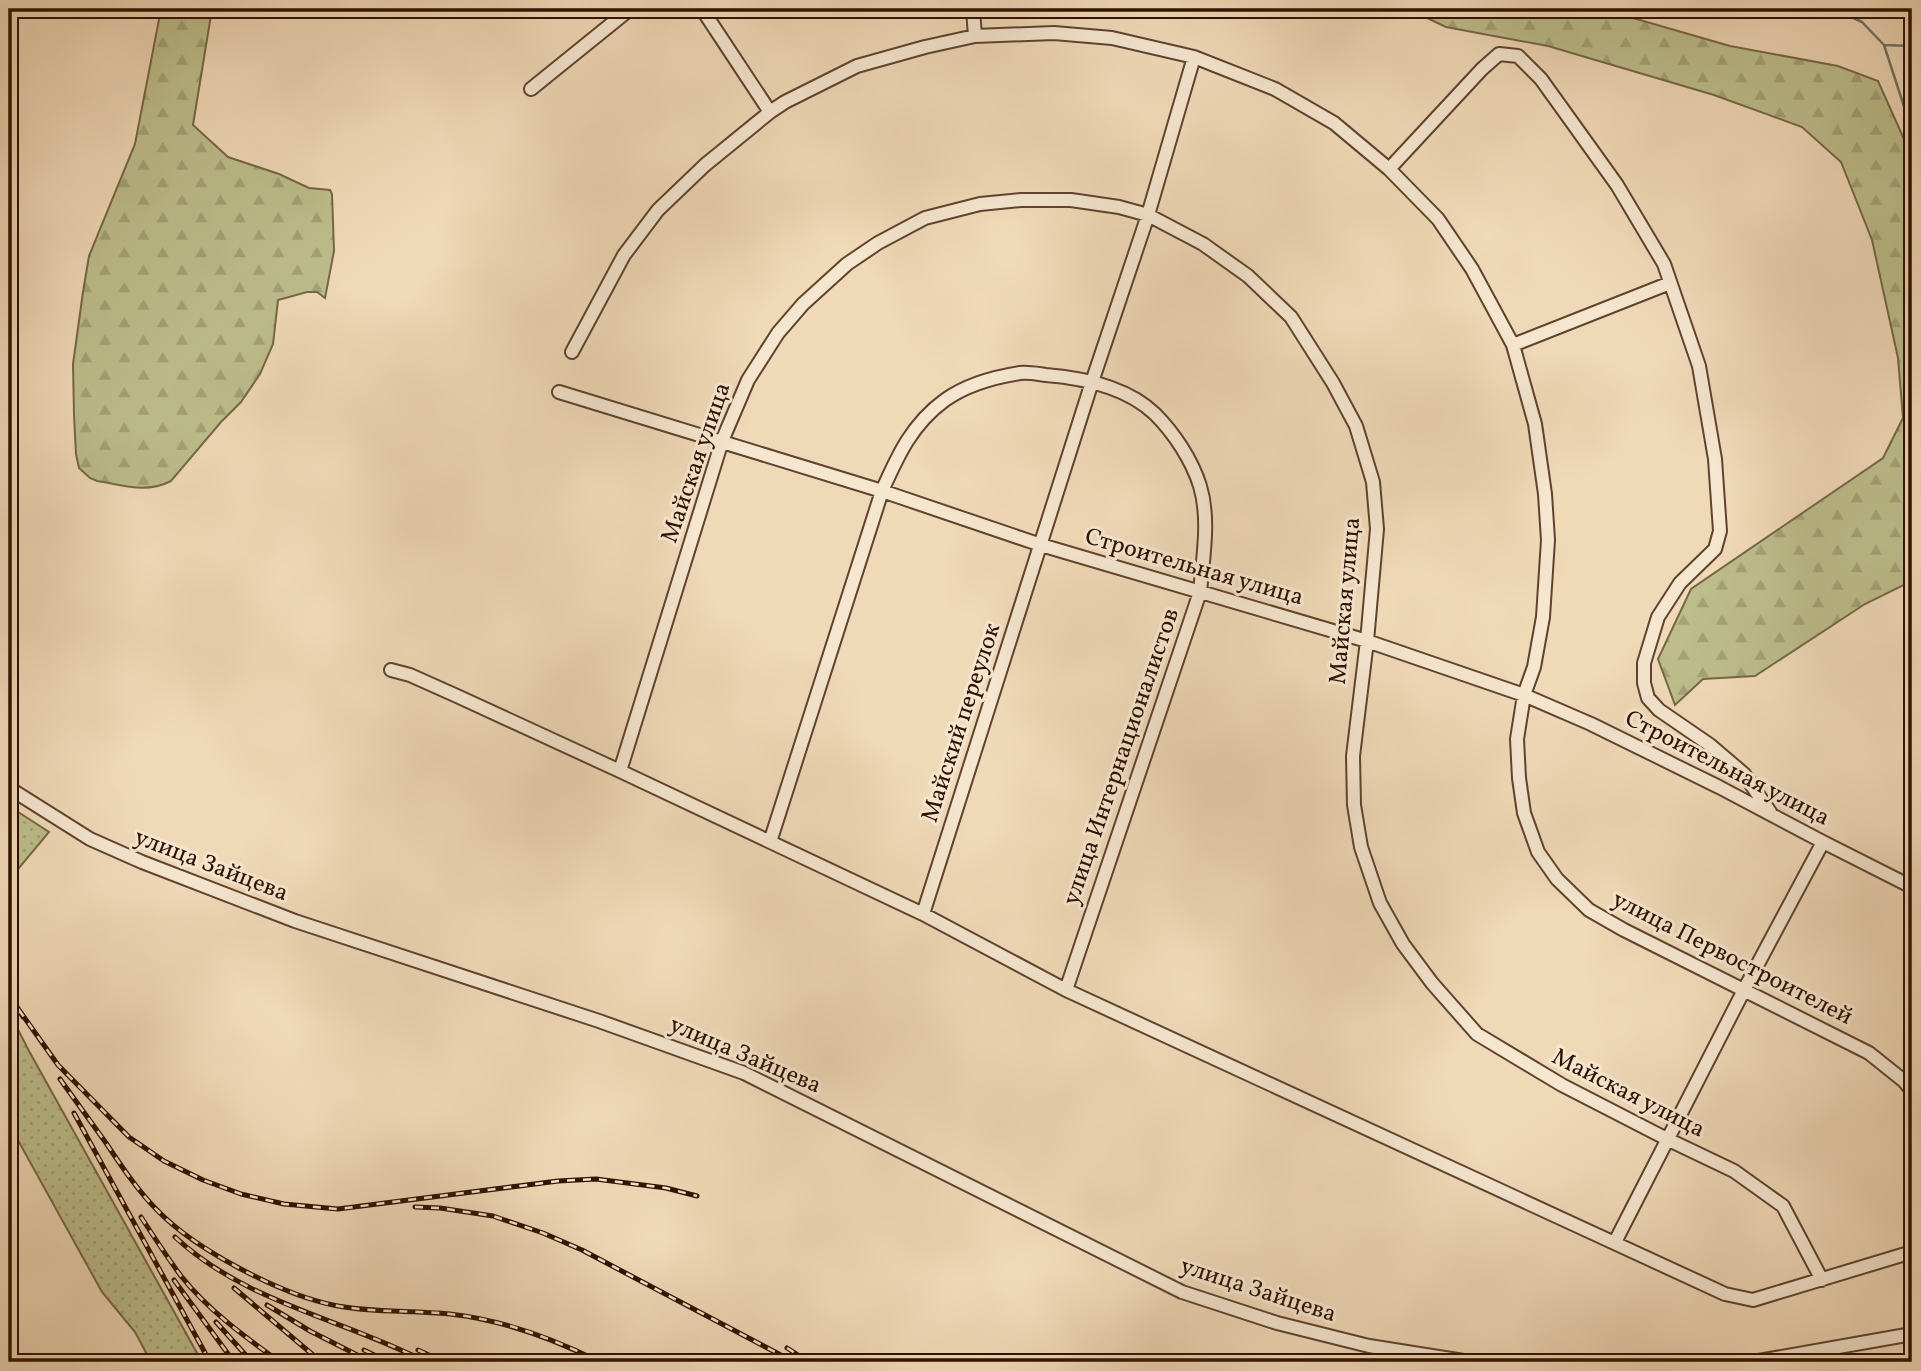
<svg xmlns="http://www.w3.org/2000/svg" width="1921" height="1371" viewBox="0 0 1921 1371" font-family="Vollkorn,serif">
<defs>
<pattern id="grass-dots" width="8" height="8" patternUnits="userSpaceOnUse" patternTransform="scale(1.75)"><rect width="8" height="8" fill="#bdbe8c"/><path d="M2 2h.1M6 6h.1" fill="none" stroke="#a3a277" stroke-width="1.8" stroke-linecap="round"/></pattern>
<pattern id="forest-firs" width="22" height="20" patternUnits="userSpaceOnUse" patternTransform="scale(1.75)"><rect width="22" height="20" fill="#bdbe8c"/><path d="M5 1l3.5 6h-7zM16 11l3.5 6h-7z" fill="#a3a277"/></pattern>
</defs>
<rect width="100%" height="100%" fill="#f0d9b7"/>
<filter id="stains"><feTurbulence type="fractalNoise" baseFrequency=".00286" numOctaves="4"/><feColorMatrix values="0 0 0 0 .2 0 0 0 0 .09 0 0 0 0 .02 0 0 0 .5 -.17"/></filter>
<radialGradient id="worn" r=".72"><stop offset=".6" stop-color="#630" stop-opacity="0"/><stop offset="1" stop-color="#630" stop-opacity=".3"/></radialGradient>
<path fill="url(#grass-dots)" stroke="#766846" stroke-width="2" d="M9,806L49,832L9,880Z
M9,1012L29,1051L202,1362H151L135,1332L102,1292L9,1124Z"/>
<path fill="url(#forest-firs)" stroke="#766846" stroke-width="2" d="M161,9H212L193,125L228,157L279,174L309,188L330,190L332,194L334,251L325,298L317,292H307L278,300L273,344L260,374L241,402L221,422L171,481C146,494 123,485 97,481L90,478L79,468L76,454L74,415L73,364L83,292L89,256L135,144Z
M1408,9H1602L1730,46L1838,66L1878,81L1912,157V581L1865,604L1755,676L1703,679L1675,705L1658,659L1691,589L1883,458L1903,418L1898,358L1872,240L1841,162L1802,127L1714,95L1548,46L1446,27Z"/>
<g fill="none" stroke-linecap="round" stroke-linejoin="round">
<path stroke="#6f7667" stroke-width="2.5" d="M1834,9L1862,22L1884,45L1912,46
M1884,45L1912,131"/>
<g stroke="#5f432e" stroke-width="16">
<path id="minor" d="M702,9L770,112
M973,9L975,36
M531,89L630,9
M1389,169L1482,69L1499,54L1518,56L1541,79L1617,185L1664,264L1699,366L1715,459L1720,531L1715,549L1680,583L1658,617L1644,663V683L1648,698L1659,710L1710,745L1744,774L1770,812
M1513,345L1670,283
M572,352L624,255L658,210L705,165L770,112L785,102L857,66L925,47L975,36L1054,33L1112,38L1194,57L1275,89L1334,123L1389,169L1438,219L1472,269L1513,345L1535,424L1545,494L1548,540L1543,617L1534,667L1524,695L1517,739L1519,778L1524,813L1538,852L1557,879L1589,910L1624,930L1869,1053L1904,1081L1912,1091
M559,392L882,491L1041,545L1367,641L1524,695L1591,724L1719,787L1823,842L1912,887
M391,670L410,675L457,696L620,771L923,914L1066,990L1725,1294L1753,1300L1912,1252
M620,771L722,441L748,380L778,333L803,304L847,264L878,243L925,218L980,204L1021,200H1071L1119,207L1148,215L1203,244L1248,276L1291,317L1333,383L1356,426L1373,482L1377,529L1367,641L1353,756L1354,805L1361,847L1380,903L1403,944L1432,983L1477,1034L1562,1085L1667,1139L1734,1171L1783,1206L1822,1280
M9,788L90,839L142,862L295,921L599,1021L744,1073L1182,1292L1277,1323L1369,1346L1470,1362
M770,842L882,491C898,455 912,424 945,400C966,385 994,377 1020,373C1028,372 1038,374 1046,375C1083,378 1127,387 1155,414C1174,433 1192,460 1200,486C1210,519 1203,557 1200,592L1066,990
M923,914L1092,382L1148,215L1194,57
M1615,1242L1744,990L1823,842
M1753,1362L1912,1334"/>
</g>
<use href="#minor" stroke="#f5e6d0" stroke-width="12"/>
<g stroke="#2f1100" stroke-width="5">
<path id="rail" d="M9,993L23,1017
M19,1010L58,1065L129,1137L164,1161L203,1180L241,1194L284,1204L338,1209L558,1181L596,1179L666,1188L697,1196
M60,1079C75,1100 91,1122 106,1143C122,1167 138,1191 158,1211C196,1250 280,1294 333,1305C371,1313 411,1310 450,1314C503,1320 552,1338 600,1362
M74,1113L210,1362
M415,1207L440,1208L493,1216L543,1233L582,1250L794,1362
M141,1217C154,1237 167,1257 181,1276C208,1310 245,1337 280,1362
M175,1237C246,1303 343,1319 426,1362
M174,1280L234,1362
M234,1288L319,1360
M267,1305L310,1331L371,1362
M216,1322L252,1362
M787,1348L809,1362
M364,1350L388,1362
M418,1350L444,1362"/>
</g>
<use href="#rail" stroke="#f5e6d0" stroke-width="2.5" stroke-dasharray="8" stroke-linecap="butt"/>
</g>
<g text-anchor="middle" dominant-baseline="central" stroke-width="6" stroke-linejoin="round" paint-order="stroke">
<g font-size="24" fill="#2f1100" stroke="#f5e6d0">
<text transform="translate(697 463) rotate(-71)">Майская улица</text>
<text transform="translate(1194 568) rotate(16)">Строительная улица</text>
<text transform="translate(1346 601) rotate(-85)">Майская улица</text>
<text transform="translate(962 723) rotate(-72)">Майский переулок</text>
<text transform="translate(1122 757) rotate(-71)">улица Интернационалистов</text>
<text transform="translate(1727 769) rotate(27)">Строительная улица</text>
<text transform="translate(211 866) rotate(21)">улица Зайцева</text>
<text transform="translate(1732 959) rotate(27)">улица Первостроителей</text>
<text transform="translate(745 1056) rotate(23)">улица Зайцева</text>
<text transform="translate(1628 1094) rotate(27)">Майская улица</text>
<text transform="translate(1258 1291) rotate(18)">улица Зайцева</text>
</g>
</g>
<rect width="1921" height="1371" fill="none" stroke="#f0d9b7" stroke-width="35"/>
<rect x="10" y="10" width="1900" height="1350" fill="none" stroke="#2f1100" stroke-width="3.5"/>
<rect x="18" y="18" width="1886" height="1336" fill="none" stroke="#2f1100" stroke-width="2"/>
<rect width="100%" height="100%" filter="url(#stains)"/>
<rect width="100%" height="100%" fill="url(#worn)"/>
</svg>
